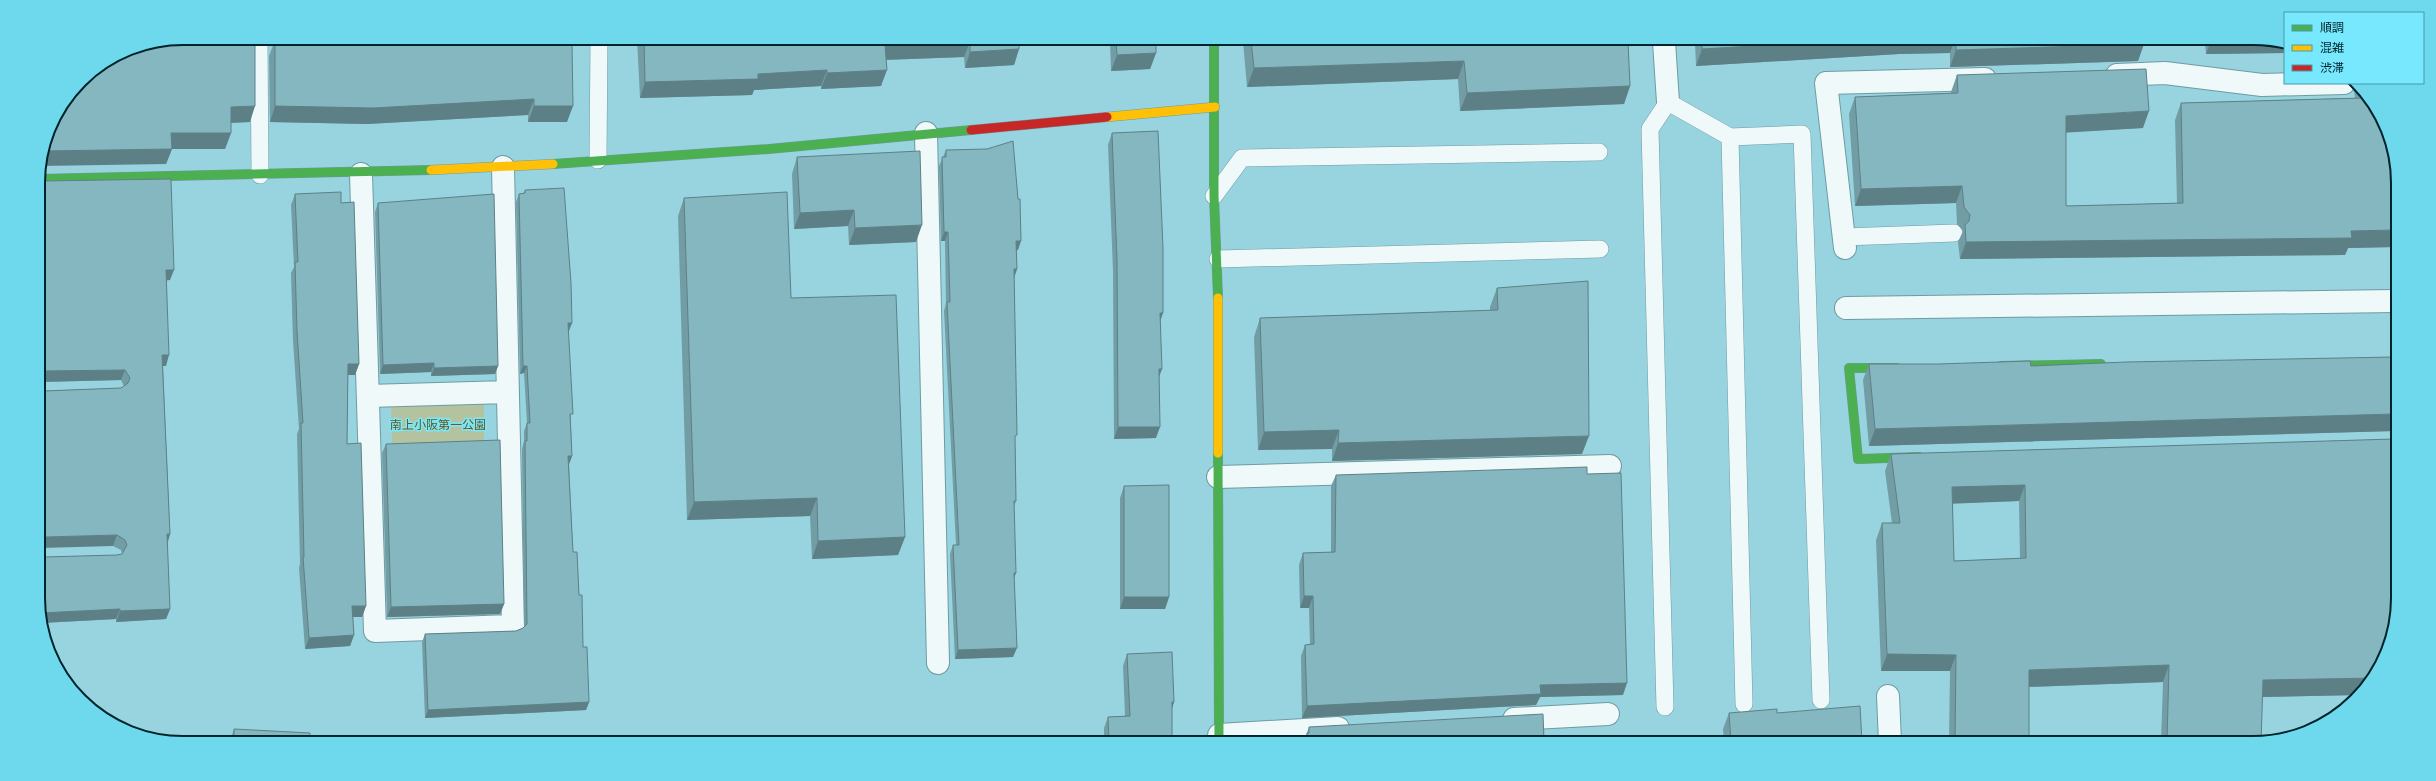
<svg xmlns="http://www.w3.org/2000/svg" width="2436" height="781" viewBox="0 0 2436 781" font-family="'Noto Sans','Noto Sans JP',sans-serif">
<rect width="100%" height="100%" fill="#97d4df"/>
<path fill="#b4c39f" d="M484,403V444H392L391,404Z"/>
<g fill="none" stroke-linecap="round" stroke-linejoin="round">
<g stroke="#6e9ba3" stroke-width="18">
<path id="lane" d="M259,38L260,175
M598,160L599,39
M1214,196L1242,158L1599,152
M1844,237L1954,233
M1218,259L1600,249
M1744,704L1730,137L1802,134L1821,700
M1665,707L1650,129L1668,102L1730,137"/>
</g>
<g stroke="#6e9ba3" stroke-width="24">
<path id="street" d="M1664,42L1668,102
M2117,75L2165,73L2262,85L2344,83
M926,133L938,663
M361,174L375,631L513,626L503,167
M1845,248L1826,83L1985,79
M1846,308L2395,301
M368,396L508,392
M1218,477L1610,466
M1888,696L1890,742
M1514,719L1608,714
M1219,735L1338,728"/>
</g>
<g stroke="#6e9ba3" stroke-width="10">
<path id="fast" d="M1214,40V196L1218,298
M553,164L769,149L971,130
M38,179L431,170
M2001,366L2101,364
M1897,368H1849L1858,459L1919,457
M1218,453L1219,740"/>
</g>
<g stroke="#6e9ba3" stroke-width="10">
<path id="slow" d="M1107,117L1215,107
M431,170L553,164
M1218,298V453"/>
</g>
<g stroke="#6e9ba3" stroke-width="10">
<path id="jam" d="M971,130L1107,117"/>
</g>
<use href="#lane" stroke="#eff9fa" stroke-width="17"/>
<use href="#street" stroke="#eff9fa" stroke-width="22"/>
<use href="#fast" stroke="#4caf50" stroke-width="9"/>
<use href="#slow" stroke="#ffc107" stroke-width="9"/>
<use href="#jam" stroke="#c62828" stroke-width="9"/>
</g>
<path fill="#729da5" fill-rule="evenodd" d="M281,38L566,39L567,122H528V115L367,124L270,122L269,56L275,40H281Z
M637,39L1156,40V53L1150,69L1111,71L1110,42L1019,44V49L1014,65L965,68L964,57L886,60L881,86L821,89V86L754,90L752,95L640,98Z
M1243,41H1628L1630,86L1624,104L1460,111L1458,79L1247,87Z
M230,42L250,122L231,123V133L225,149H172L166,164L81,80L128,49Z
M1695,42L2144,43L2138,61L1950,67V53L1899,54L1696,66Z
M2205,43H2285V53L2206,54Z
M1957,75L2143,128L2066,132V206L2177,203L2175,120L2181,103L2355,98L2354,90L2357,83L2362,87L2395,155V247L2348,248L2345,255L1960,259L1958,242L1963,231L1957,224L1956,203L1855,206L1849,114L1855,97L1951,93V92Z
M1112,133L1160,321L1159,376L1156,438L1114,439L1113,271L1108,145Z
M946,150L1018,250H1017V269L1014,278L1015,440L1016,501L1014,507L1013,657L955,659L950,554L953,545H956L944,311L946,303L945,241H941L939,166Z
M797,157L916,242L849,245L848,226L794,229L792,174Z
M38,179L170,280H167L166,366H163L170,534L167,543L170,609L166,619L116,622V619L41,623L40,556L44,557L117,555L122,554L121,550L113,546L43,391L121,388L124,386L121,380L39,382Z
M525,190L572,323L568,331L572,456L569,464L573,552L579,595L583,647L589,702L586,710L425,718L422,642L425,634L516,631L523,628L524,627L522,449L524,441V431L527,423L524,373L520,374L516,202L519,194L524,193Z
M295,194L341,203L359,364L355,375H348L347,444L366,606L362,617H353L354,635L350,646L305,649L299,568L300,563L297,434L299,429L293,341L291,273L294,267L291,205Z
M684,198L791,298L905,537L898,555L812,559L810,516L687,520L678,216Z
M378,203L498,366L495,374L431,376V372L380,374L375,212Z
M1497,288L1582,454L1332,461V449L1258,450L1254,337L1260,318L1490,310V307Z
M2394,357V431L1869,446L1863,380L1869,364L2031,366Z
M2394,439L2358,695L2262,697L2261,743L2161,742L2163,682L2029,687V742H1949L1950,671H1881L1876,540L1882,523H1892L1885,471L1891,454ZM2019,501L2020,558L1954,561L1952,503Z
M386,444L504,604L500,614L387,617L382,453Z
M1587,474L1623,695L1540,697L1536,705L1302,718L1301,656L1305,645L1310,644L1309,608H1300L1299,565L1303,553L1331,552V486L1336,475Z
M1124,486L1169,597L1165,609H1120V498Z
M1127,654L1174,702L1172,709V740H1104V728L1108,717L1125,716L1123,666Z
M1729,713H1777L1862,742H1724L1723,729Z
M1309,727L1544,741H1304Z
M234,729L310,738H231Z"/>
<path fill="#5d8086" d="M1015,40H1110V42L1013,44Z
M970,41L964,57L879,60L885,45Z
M1820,42H1954L1950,53L1899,54L1696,66L1702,49Z
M2210,43H2285V53L2206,54Z
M2144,44L2138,61L1950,67L1956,50Z
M1019,49L1014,65L965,68L970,52Z
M1156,53L1150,69L1111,71L1117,55Z
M1464,61L1458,79L1247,87L1254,68Z
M827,70L821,86L754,90L752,95L640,98L645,82L758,74Z
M887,70L881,86L821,89L827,73Z
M1630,86L1624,104L1460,111L1467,93Z
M534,99L528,115L367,124L270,122L275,106Z
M255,106L250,122L225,123L231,107Z
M534,106H573L567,122H528Z
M2149,111L2143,128L2060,133L2066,116Z
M171,133H231L225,149H172L166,164L40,166L44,151Z
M1962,186L1956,203L1855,206L1861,189Z
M854,210L848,226L794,229L800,213Z
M922,225L916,242L849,245L855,228Z
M2395,230V247L2348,248L2345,255L1960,259L1966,242Z
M944,232H948L945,241H941Z
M1016,241H1021L1018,250H1013Z
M1014,269H1017L1014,278Z
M166,270H174L170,280L162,281Z
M1160,313H1163L1159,325Z
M568,323H572L569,331H565Z
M162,355H169L166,366H158Z
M434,363L431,372L380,374L383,365Z
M348,364H359L355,375H344Z
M498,366L495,374L431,376L434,368Z
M523,366H527L524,373L520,374Z
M1159,369H1162L1158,380Z
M125,370L121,380L39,382V373L42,371Z
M2394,414V431L1869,446L1875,429Z
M1118,427H1160L1156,438L1114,439Z
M1339,430L1332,449L1258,450L1264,432Z
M1589,436L1582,454L1332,461L1338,443Z
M568,456H572L569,464Z
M2025,485L2019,501L1946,504L1952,487Z
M817,498L810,516L687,520L694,502Z
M167,534H170L167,545Z
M117,535L113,546L40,548V539L44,537Z
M905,537L898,555L812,559L818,541Z
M1014,573H1016L1013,581Z
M1304,596H1313L1309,608H1300Z
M1124,597H1169L1165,609H1120Z
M504,604L500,614L387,617L391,607Z
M352,606H366L362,617H348Z
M120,609L116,619L41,623V613Z
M170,609L166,619L116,622L120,611Z
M354,635L350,646L305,649L309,638Z
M1017,648L1013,657L955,659L958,650Z
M1887,654L1956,655L1950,671H1881Z
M2169,665L2163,682L2023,687L2029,670Z
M2374,678L2358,695L2257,697L2263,680Z
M1627,683L1623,695L1540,697L1536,705L1302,718L1307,706L1540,685Z
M589,702L586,710L425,718L428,710Z
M1172,702H1174L1170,714Z"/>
<path fill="#85b7c0" stroke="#5d8086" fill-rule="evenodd" d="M183,38H229L230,42L255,41V106L231,107V133H171L172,149L44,151L49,127L81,80L108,62H115V58L128,49Z
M287,38L566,39V45H572L573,106H534V99L373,108L275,106V40H287Z
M644,39L1019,40V49L970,52V41L885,45L887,70L827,73V70L758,74V79L645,82Z
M1116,40H1156V53L1117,55Z
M1251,41H1628L1630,86L1467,93L1464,61L1254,68Z
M1702,42H1820L1702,49Z
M1956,42L2144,43V44L1956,50Z
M2146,69L2149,111L2066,116V206L2183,203L2181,103L2363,98L2362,87L2383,119L2395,155V230L2351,231L2352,238L1966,242L1965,225L1969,221L1970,215L1964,207L1962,186L1861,189L1855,97L1958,93L1957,75Z
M1158,131L1163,248V313H1160L1162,369H1159L1160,427H1118L1117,259L1112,133Z
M1013,141L1018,199H1020L1021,241H1016L1017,269H1014L1017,435L1015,436L1016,501H1014L1016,573H1014L1017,648L958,650L953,545H959L947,302H950L948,232H944L942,157H946V150L987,149Z
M920,151L922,225L855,228L854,210L800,213L797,157Z
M38,179L42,181L171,179L174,270H166L169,355H162L170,534H167L170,609L120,611V609L41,613L40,556L44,557L117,555L122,554L127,545L125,540L117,535L44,537L40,539L39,390L43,391L121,388L128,383L130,378L125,370L42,371L39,373Z
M564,188L571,283L572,323H568L573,414H570L572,456H568L573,552H577L579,595H582L583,647H587L589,702L428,710L425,634L516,631L523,628L527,624L525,441H527V423H530L527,366H523L519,194L525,193V190Z
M341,192V203L354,202L359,364H348L347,444L361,443L366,606H352L354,635L309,638L303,557H304L301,423H303L297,331L295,262H298L295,194Z
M787,192L791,298L896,295L905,537L818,541L817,498L694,502L684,198Z
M494,194L498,366L434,368V363L383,365L378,203Z
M1588,281L1589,436L1338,443L1339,430L1264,432L1260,318L1498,310L1497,288Z
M2394,357V414L1875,429L1869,364H1938L2030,361L2031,366L2126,362Z
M2394,439L2393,636L2374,678L2263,680L2261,743L2167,742L2169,665L2029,670V742H1955L1956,655L1887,654L1882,523H1900L1891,454ZM2025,485L2026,558L1954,561L1952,487Z
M500,440L504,604L391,607L386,444Z
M1587,467V474L1621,473L1627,683L1540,685L1541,694L1307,706L1305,645L1314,644L1313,596H1304L1303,553L1335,552L1336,475Z
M1169,485V597H1124V486Z
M1172,652L1174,702H1172V740H1109L1108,717L1130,716L1127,654Z
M1860,706L1862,742H1731L1729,713L1777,709V713Z
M1543,714L1544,741H1307V733H1309V727Z
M234,729L310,733V738H234Z"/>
<g text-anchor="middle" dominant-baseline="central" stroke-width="3" stroke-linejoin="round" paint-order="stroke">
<g font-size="12" fill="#685617" stroke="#78e8fe">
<text x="438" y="424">南上小阪第一公園</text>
</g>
</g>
<path d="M0 0H2436V781H0ZM183 45H2253A138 138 0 0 1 2391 183V598A138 138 0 0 1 2253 736H183A138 138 0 0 1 45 598V183A138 138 0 0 1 183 45Z" fill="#6ed8ed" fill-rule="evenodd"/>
<path fill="none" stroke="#00242b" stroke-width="2" d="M183 45H2253A138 138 0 0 1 2391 183V598A138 138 0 0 1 2253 736H183A138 138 0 0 1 45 598V183A138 138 0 0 1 183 45Z"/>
<rect x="2284" y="12" width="140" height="72" fill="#78e8fe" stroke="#489aaa"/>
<rect x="2292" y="25" width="20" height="6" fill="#4caf50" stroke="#489aaa"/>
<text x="2320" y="32" font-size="12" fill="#00242b">順調</text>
<rect x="2292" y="45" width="20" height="6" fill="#ffc107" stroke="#489aaa"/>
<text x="2320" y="52" font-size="12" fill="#00242b">混雑</text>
<rect x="2292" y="65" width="20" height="6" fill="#c62828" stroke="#489aaa"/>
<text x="2320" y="72" font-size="12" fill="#00242b">渋滞</text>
</svg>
